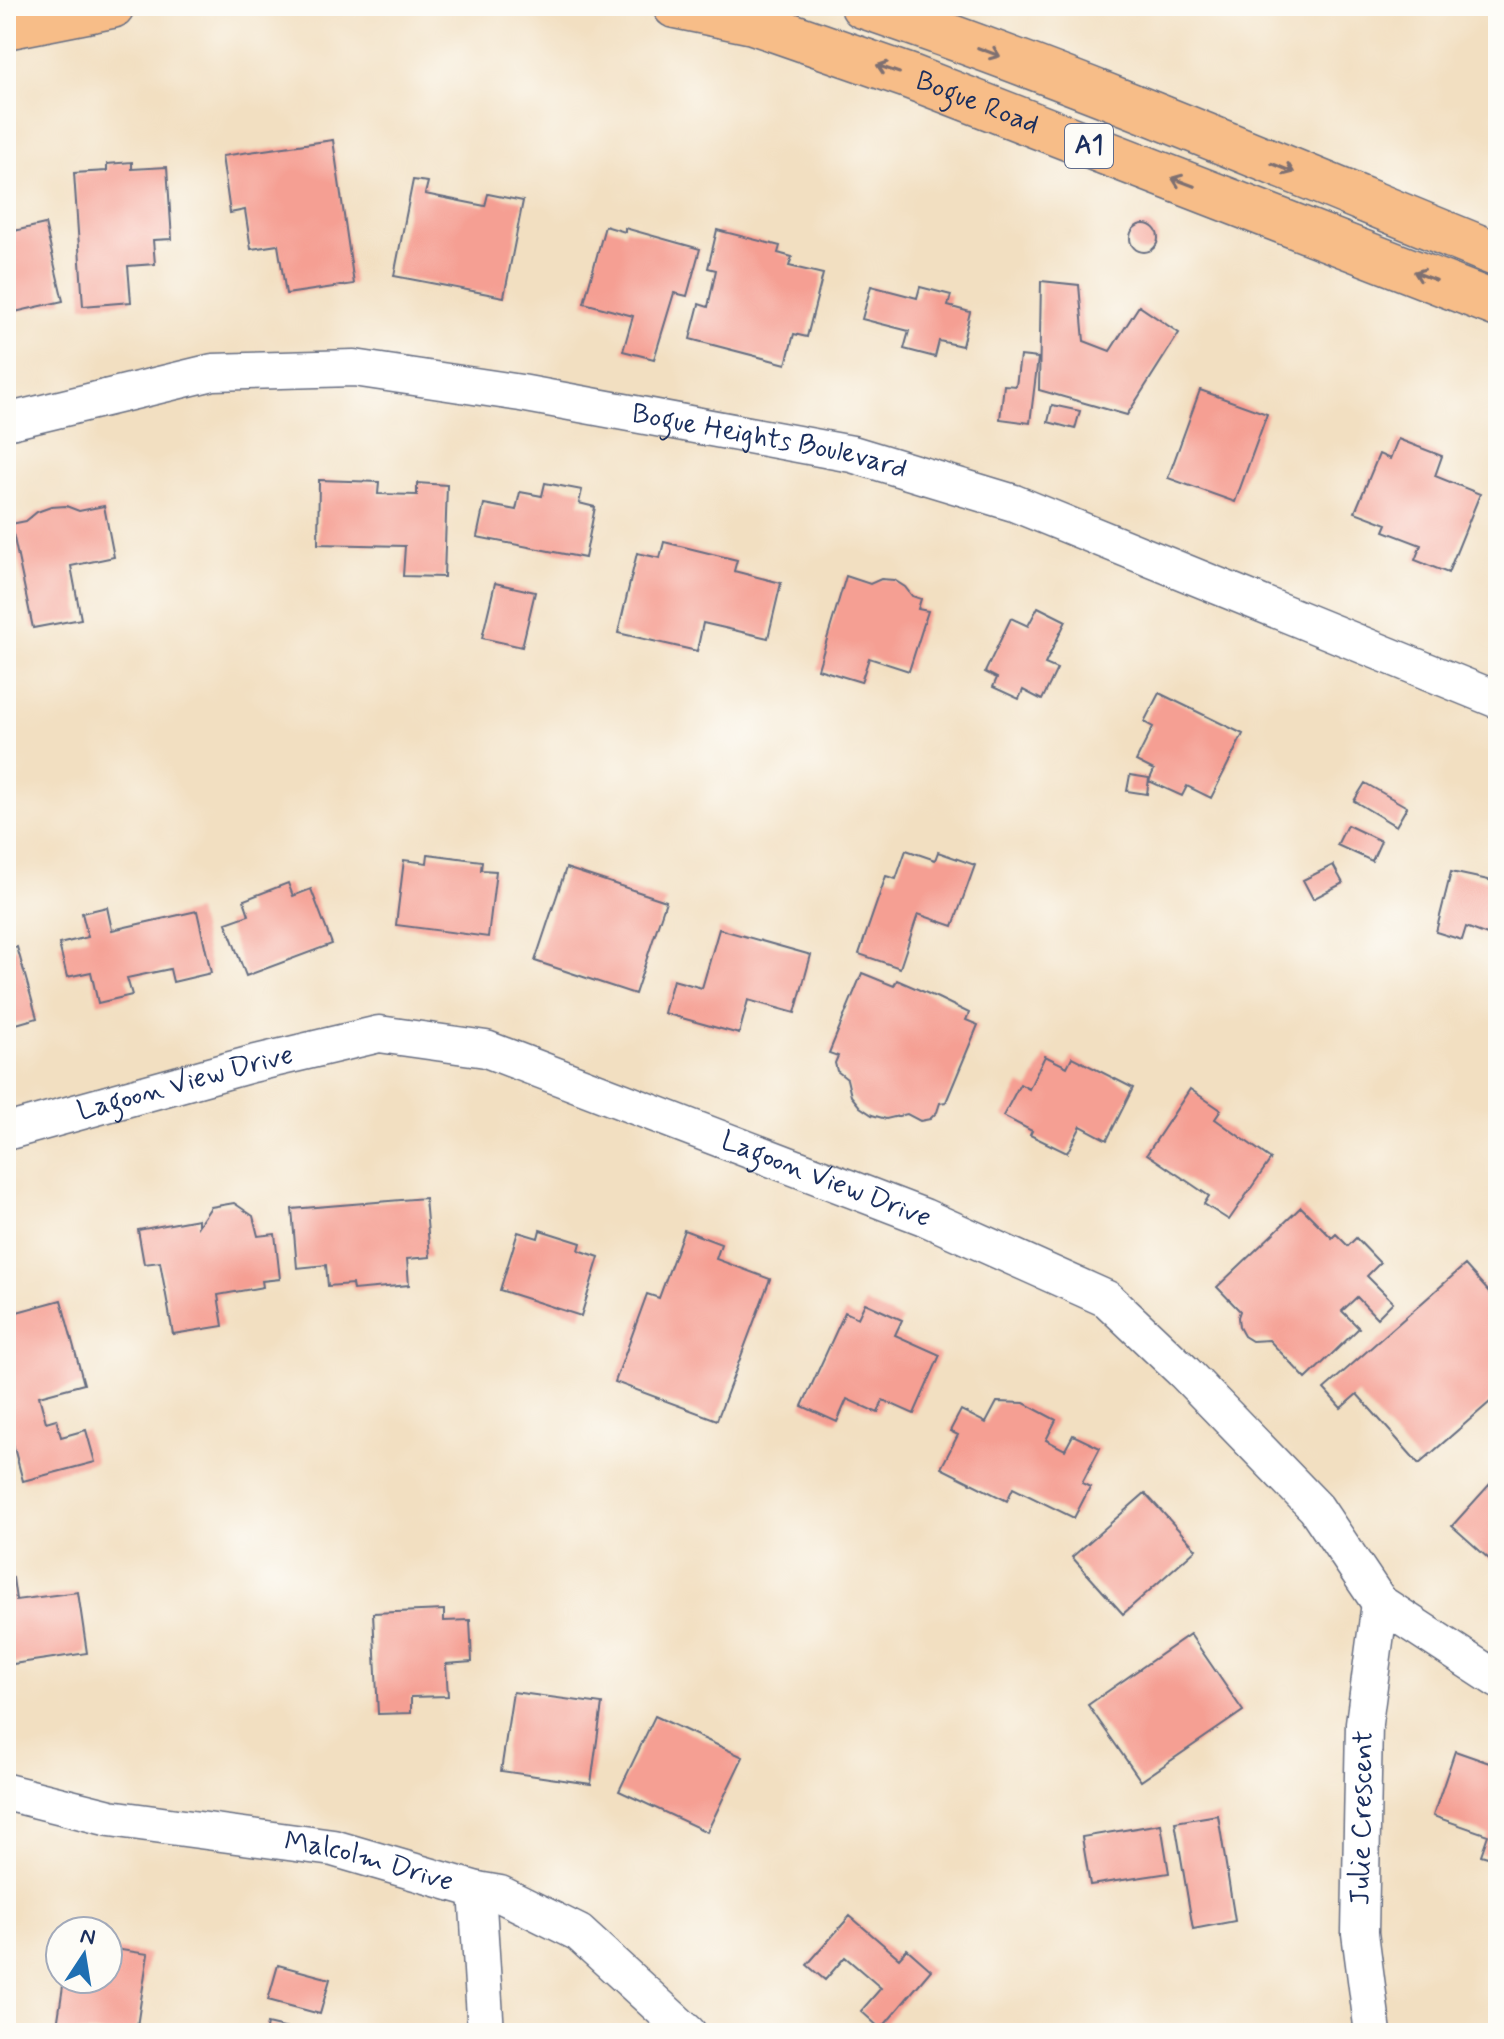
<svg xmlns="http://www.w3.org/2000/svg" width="1504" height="2039" viewBox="0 0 1504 2039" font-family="Mynerve,sans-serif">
<rect width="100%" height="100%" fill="#fdfcf7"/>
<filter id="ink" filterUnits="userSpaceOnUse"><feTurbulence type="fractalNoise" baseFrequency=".0125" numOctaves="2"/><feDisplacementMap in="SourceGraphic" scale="16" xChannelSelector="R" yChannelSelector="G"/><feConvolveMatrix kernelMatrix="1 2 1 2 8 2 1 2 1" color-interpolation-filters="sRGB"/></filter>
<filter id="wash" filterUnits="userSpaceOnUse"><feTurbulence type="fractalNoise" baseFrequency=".006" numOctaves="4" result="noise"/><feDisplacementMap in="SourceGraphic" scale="32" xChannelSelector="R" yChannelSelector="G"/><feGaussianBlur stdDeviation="1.8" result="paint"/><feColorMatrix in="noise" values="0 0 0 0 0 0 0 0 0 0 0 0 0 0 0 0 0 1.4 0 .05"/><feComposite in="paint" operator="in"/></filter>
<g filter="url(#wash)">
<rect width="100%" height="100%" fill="#f2dfc1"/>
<g id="blocks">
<path fill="#f59f93" d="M333,140L354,284L286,294L278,245L251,249L245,210L230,213L222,156Z
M132,162V169L167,167L172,239L153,240L155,264L128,266L131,302L83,306L74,173L107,171V164Z
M413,180L428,182L425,194L485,206L488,194L523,201L504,297L394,276Z
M11,216L14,231L45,224L63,301L6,314V217Z
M1130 238a14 14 0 1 1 28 0a14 14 0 1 1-28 0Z
M605,226L625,232V228L700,249L687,296L674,293L654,359L623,351L633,316L584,303Z
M717,230L780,246L778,253L792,257L789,266L823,274L807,337L794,334L786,364L690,339L699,304L708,307L716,270L708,268Z
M1041,281L1079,285L1084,341L1110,351L1139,306L1179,333L1127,415L1039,390Z
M871,286L917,298L920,287L951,295L948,306L970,312L962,346L939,341L935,357L904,349L909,331L862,319Z
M1020,356L1038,358L1030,423L1000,419L1004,385L1016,386Z
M1200,390L1267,414L1235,502L1168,478Z
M1052,405L1080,411L1075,429L1048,422Z
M1398,439L1442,456L1435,476L1480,494L1448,573L1415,560L1421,545L1384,531L1387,524L1355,512L1379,454L1390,459Z
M319,480L379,482L378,494L417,495V483L447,485L444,577L403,576L405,546L318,544Z
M545,483L582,490L579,503L595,507L585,558L477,537L484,504L516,510L520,492L542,496Z
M66,506L79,511L104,506L114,557L71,566L81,619L33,628L11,524L26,521L37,512L51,507Z
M664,542L737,560L734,571L781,583L768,638L703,623L697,651L618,633L637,553L660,558Z
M846,576L870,584L881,579L894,580L905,587L912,596L921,599L918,609L928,611L909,671L869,658L861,682L818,669Z
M495,583L535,592L522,647L482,638Z
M1038,607L1066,621L1045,664L1057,669L1042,700L1023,690L1019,699L993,687L997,678L985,672L1011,618L1028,626Z
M1159,693L1243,734L1211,798L1187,786L1182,796L1149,781L1154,770L1136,761L1153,727L1144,722Z
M1130,775L1149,778L1147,794L1127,791Z
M1365,783L1407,807L1396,826L1354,801Z
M1347,825L1381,841L1372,861L1337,845Z
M906,850L935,860L938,852L975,865L953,926L918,914L900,968L859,954L886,876L896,879Z
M428,854L482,861L481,870L496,871L488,937L396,925L404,860L427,863Z
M1333,865L1343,883L1313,899L1303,880Z
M566,868L666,901L635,994L535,961Z
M1451,872L1498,882V939L1466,927L1462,940L1436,932Z
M288,883L293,896L311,889L332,944L246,976L226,923L249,915L244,900Z
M107,907L112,930L197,911L211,973L173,982L170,969L127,978L132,995L98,1003L91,972L67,977L59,944L88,937L82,913Z
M719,929L811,955L795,1013L748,1000L739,1034L664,1013L673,980L702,988Z
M17,947L37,1018L6,1027V950Z
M862,973L894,986L897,980L938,998L969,1013L966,1020L978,1025L946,1102L940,1103L937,1112L930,1119L920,1121L907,1114L886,1119L872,1115L860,1107L851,1096L847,1079L837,1071L835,1063L838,1056L829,1053Z
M1045,1056L1067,1067L1072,1057L1133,1088L1107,1140L1081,1126L1067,1153L1030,1135L1032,1131L1003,1116L1020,1084L1029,1089Z
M1190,1089L1221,1110L1215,1119L1271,1159L1229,1220L1204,1204L1209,1196L1147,1154Z
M425,1198L430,1257L407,1259L409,1285L353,1290L352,1284L328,1286L326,1265L297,1268L292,1209Z
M234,1203L253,1216L258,1236L275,1234L280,1279L262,1281L263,1287L218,1295L223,1326L173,1334L160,1262L144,1264L138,1230L198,1219V1226L211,1207Z
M1301,1207L1332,1238L1336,1234L1348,1246L1356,1238L1380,1263L1367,1276L1393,1302L1377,1318L1357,1297L1342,1311L1359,1328L1306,1379L1269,1340L1252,1341L1244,1336L1239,1327L1238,1317L1240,1311L1217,1287Z
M540,1230L581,1243L579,1250L599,1257L581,1316L500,1290L518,1232L538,1238Z
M684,1230L721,1244L716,1259L770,1279L717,1420L615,1382L647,1294L659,1298Z
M1465,1265L1498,1302V1395L1419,1464L1357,1394L1341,1408L1324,1389Z
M61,1300L84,1384L39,1396L46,1422L56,1419L61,1437L86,1430L95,1462L23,1481L6,1418V1315Z
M865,1303L902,1320L895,1335L940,1355L914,1414L883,1400L878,1413L847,1399L837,1422L802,1406L845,1312L858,1318Z
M997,1402L1024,1403L1056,1420L1046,1440L1065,1450L1073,1435L1100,1448L1082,1483L1090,1487L1074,1518L1013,1488L1007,1501L941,1468L958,1435L950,1431L961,1410L986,1423Z
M1498,1475V1567L1452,1526Z
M1145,1493L1196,1549L1123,1614L1072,1557Z
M13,1578L16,1600L78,1592L87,1653L6,1665V1579Z
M444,1610V1621L470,1620L472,1662L446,1664L448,1696L411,1697V1713L378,1714L373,1613Z
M1190,1634L1243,1711L1141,1781L1088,1705Z
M513,1692L602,1704L591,1784L501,1771Z
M655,1716L743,1757L707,1832L619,1791Z
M1455,1751L1498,1766V1860L1481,1855L1488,1835L1433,1816Z
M1218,1815L1235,1921L1193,1929L1175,1822Z
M1161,1824L1169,1873L1090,1885L1082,1837Z
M850,1916L899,1958L907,1949L931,1970L881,2029L861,2011L881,1988L845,1957L825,1980L807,1965Z
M108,1948L148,1954L136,2033H56L64,1979H108Z
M278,1965L330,1979L320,2014L268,2000Z
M267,2024L301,2032V2033H265Z"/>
</g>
</g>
<g filter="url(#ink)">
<use href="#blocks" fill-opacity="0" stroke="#666d81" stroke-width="2"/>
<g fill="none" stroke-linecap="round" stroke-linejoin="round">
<g stroke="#666d81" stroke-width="39">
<g id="minor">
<path id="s1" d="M6,422L213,372L354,368L521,393L852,454L1014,503L1498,700"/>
<path id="s2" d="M6,1132L252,1064L379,1034L486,1049L924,1217L1107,1299L1184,1372L1316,1508L1380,1603L1498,1680"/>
<path id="s3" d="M6,1792L110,1818L333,1848L477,1890L500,1894L579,1933L688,2033"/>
<path d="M477,1890L486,2033"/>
<path id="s4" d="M1373,2033L1360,1933L1364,1723L1380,1603"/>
</g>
</g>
<g stroke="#666d81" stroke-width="47">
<g id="primary">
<path id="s5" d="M675,6L753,22L908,76L1498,305"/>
<path d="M863,6C1078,79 1287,169 1498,255"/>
<path d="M6,27L112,6"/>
</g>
</g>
<use href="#minor" stroke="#fff" stroke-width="36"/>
<use href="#primary" stroke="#f7bd88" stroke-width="44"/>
</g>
<defs><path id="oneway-shaft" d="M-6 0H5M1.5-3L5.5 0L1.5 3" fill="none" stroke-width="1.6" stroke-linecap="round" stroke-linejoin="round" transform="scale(2)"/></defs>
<g stroke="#7e6f71">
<use href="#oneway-shaft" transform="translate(989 52) rotate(21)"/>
<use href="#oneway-shaft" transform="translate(888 69) rotate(-161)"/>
<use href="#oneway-shaft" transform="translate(1283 168) rotate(22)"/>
<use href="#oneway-shaft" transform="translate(1183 182) rotate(-159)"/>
<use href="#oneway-shaft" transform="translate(1425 276) rotate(-159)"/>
</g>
</g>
<g text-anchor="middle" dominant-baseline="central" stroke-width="7" stroke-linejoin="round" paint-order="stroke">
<rect fill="#fdfcf7" stroke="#5f6c8c" stroke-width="2" x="1065" y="124" width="48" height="44" rx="6"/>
<g font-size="26" font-weight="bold" fill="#1b2f5e">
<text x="1089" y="146">A1</text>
</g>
<g font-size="28" fill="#1b2f5e" stroke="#fdfcf7">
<text stroke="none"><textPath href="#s5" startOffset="318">Bogue Road</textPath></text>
<text stroke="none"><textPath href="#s1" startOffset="776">Bogue Heights Boulevard</textPath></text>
<text stroke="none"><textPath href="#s2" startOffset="186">Lagoon View Drive</textPath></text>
<text stroke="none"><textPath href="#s2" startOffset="858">Lagoon View Drive</textPath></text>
<text stroke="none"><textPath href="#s4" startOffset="216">Julie Crescent</textPath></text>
<text stroke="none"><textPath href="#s3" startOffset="370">Malcolm Drive</textPath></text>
</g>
</g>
<rect width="1504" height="2039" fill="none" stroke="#fdfcf7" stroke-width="32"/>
<g transform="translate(84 1955) rotate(12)"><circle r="38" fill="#fdfcf7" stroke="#a3aaba" stroke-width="2"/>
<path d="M0-6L14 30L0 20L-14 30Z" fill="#1f6fb2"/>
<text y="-12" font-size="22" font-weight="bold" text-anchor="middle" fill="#1b2f5e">N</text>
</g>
</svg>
